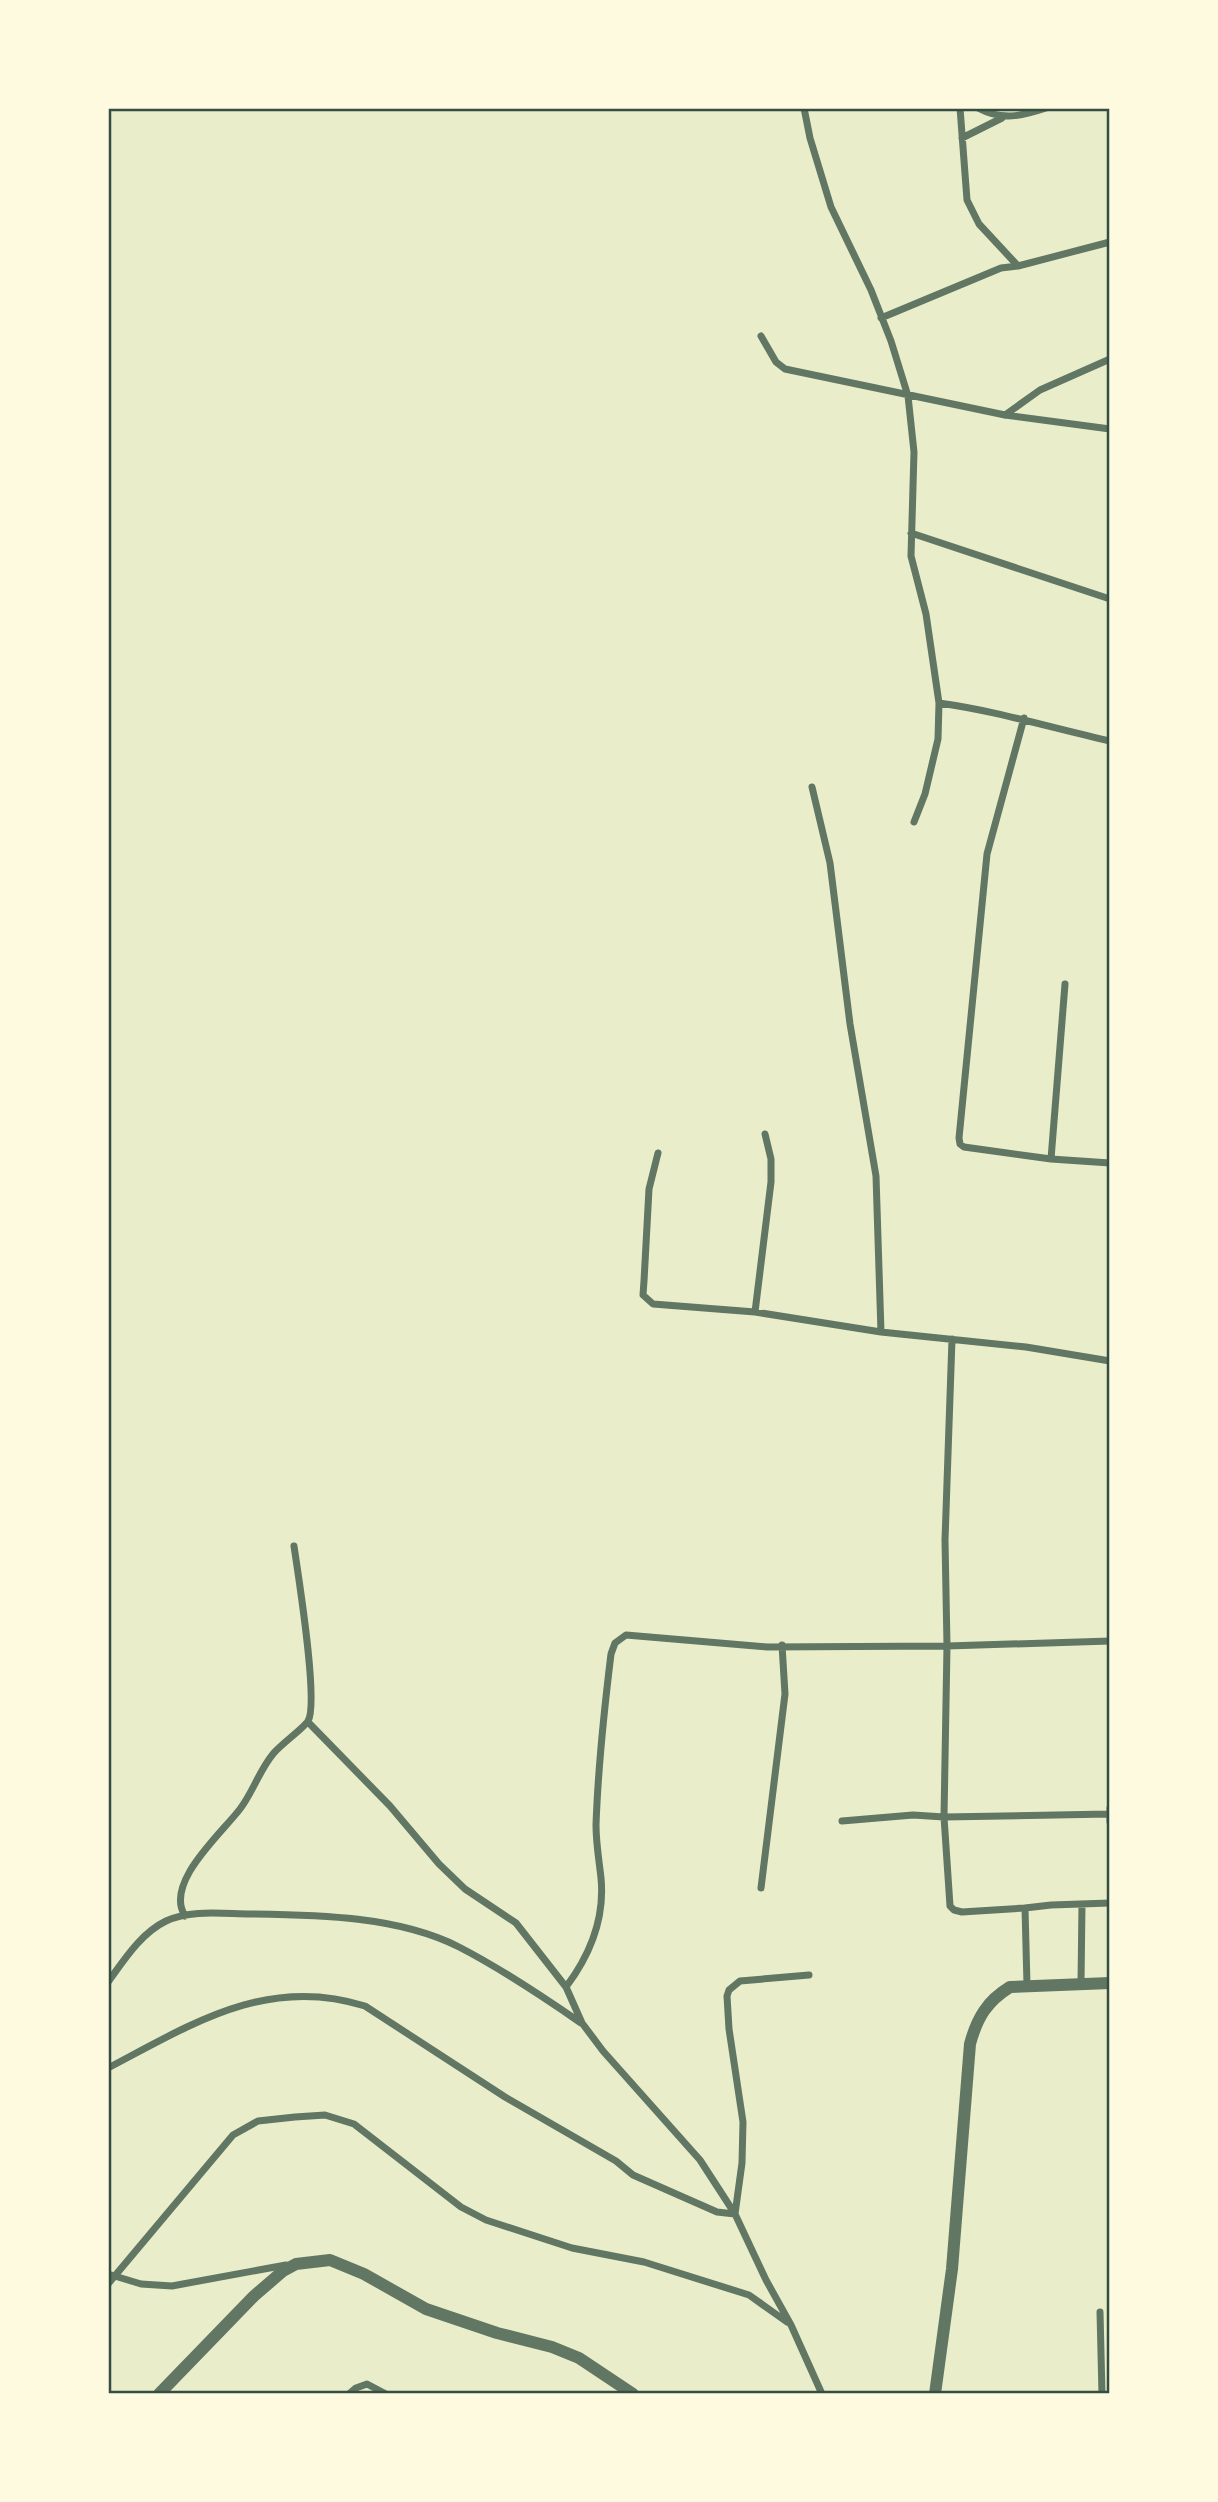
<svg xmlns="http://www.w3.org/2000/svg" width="1218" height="2502" viewBox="0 0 1218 2502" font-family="'Libre Baskerville',serif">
<rect width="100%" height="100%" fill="#e9edc9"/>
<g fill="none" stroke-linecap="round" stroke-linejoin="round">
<path stroke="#617663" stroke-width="7" d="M804,108L810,138L831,207L871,290L891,341L908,396L914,452L911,556L926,614L939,703L938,739L925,794L914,822
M960,108L967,200L979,224L1018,266L1110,242
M978,108C1002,121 1022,116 1046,108
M962,138L1002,118
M881,318L1001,268L1018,266
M761,336L776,362L785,369L1005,415L1110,429
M1005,415L1040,390L1110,359
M911,533L1110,599
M939,703C997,711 1052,728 1110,741
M1024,718L987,854L959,1138L960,1144L964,1147L1051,1159L1110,1163
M812,787L830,863L850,1024L876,1176L881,1332
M658,1153L649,1189L644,1281L643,1295L653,1304L755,1312L881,1332L1026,1347L1110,1361
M1051,1159L1065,984
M755,1312L771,1182V1159L765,1134
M952,1339L945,1540L947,1646L944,1817L1109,1814
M308,1722L390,1806L439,1864L465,1889L516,1923L566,1987L582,2023L603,2051L700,2160L735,2214L766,2280L791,2325L822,2394
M1110,1808V1822
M842,1821L913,1815L944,1817L950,1906L954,1910L962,1912L1025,1908
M761,1888L785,1694L782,1645
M185,1916C164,1883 221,1834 240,1809C253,1792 259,1771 273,1754C281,1744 304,1728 308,1721C319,1703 298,1574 294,1546
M108,1982C124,1960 141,1933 166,1921C191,1909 225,1914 251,1914C318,1915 398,1916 459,1947C502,1969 542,1996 581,2023
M1081,1983L1082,1904
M1027,1985L1025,1908L1051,1905L1110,1903
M566,1987C590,1955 605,1919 601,1878C599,1860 596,1843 596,1825C598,1768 604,1711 611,1654L615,1643L626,1635L767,1647L947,1646L1110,1641
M108,2068C192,2024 267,1975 365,2006L505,2097L616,2161L633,2175L717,2212L735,2214L742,2163L743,2122L729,2029L727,1996L729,1990L740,1981L809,1975
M108,2274L141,2284L172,2286L286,2265
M108,2284L233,2135L258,2121L295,2117L325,2115L354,2124L461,2207L486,2220L572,2248L644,2262L749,2295L787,2322
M1100,2312L1102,2394
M349,2394L356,2388L367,2384L386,2394"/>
<path stroke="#617663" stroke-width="12" d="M159,2394L254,2296L283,2271L296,2264L330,2260L364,2274L426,2309L497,2333L552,2347L579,2358L633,2394
M935,2394L952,2269L970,2044C977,2018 987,2001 1010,1987L1110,1983"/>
</g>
<rect width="1218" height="2502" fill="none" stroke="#fefae0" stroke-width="220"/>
<rect x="110" y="110" width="998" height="2282" fill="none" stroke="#344e41" stroke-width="2.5"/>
</svg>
